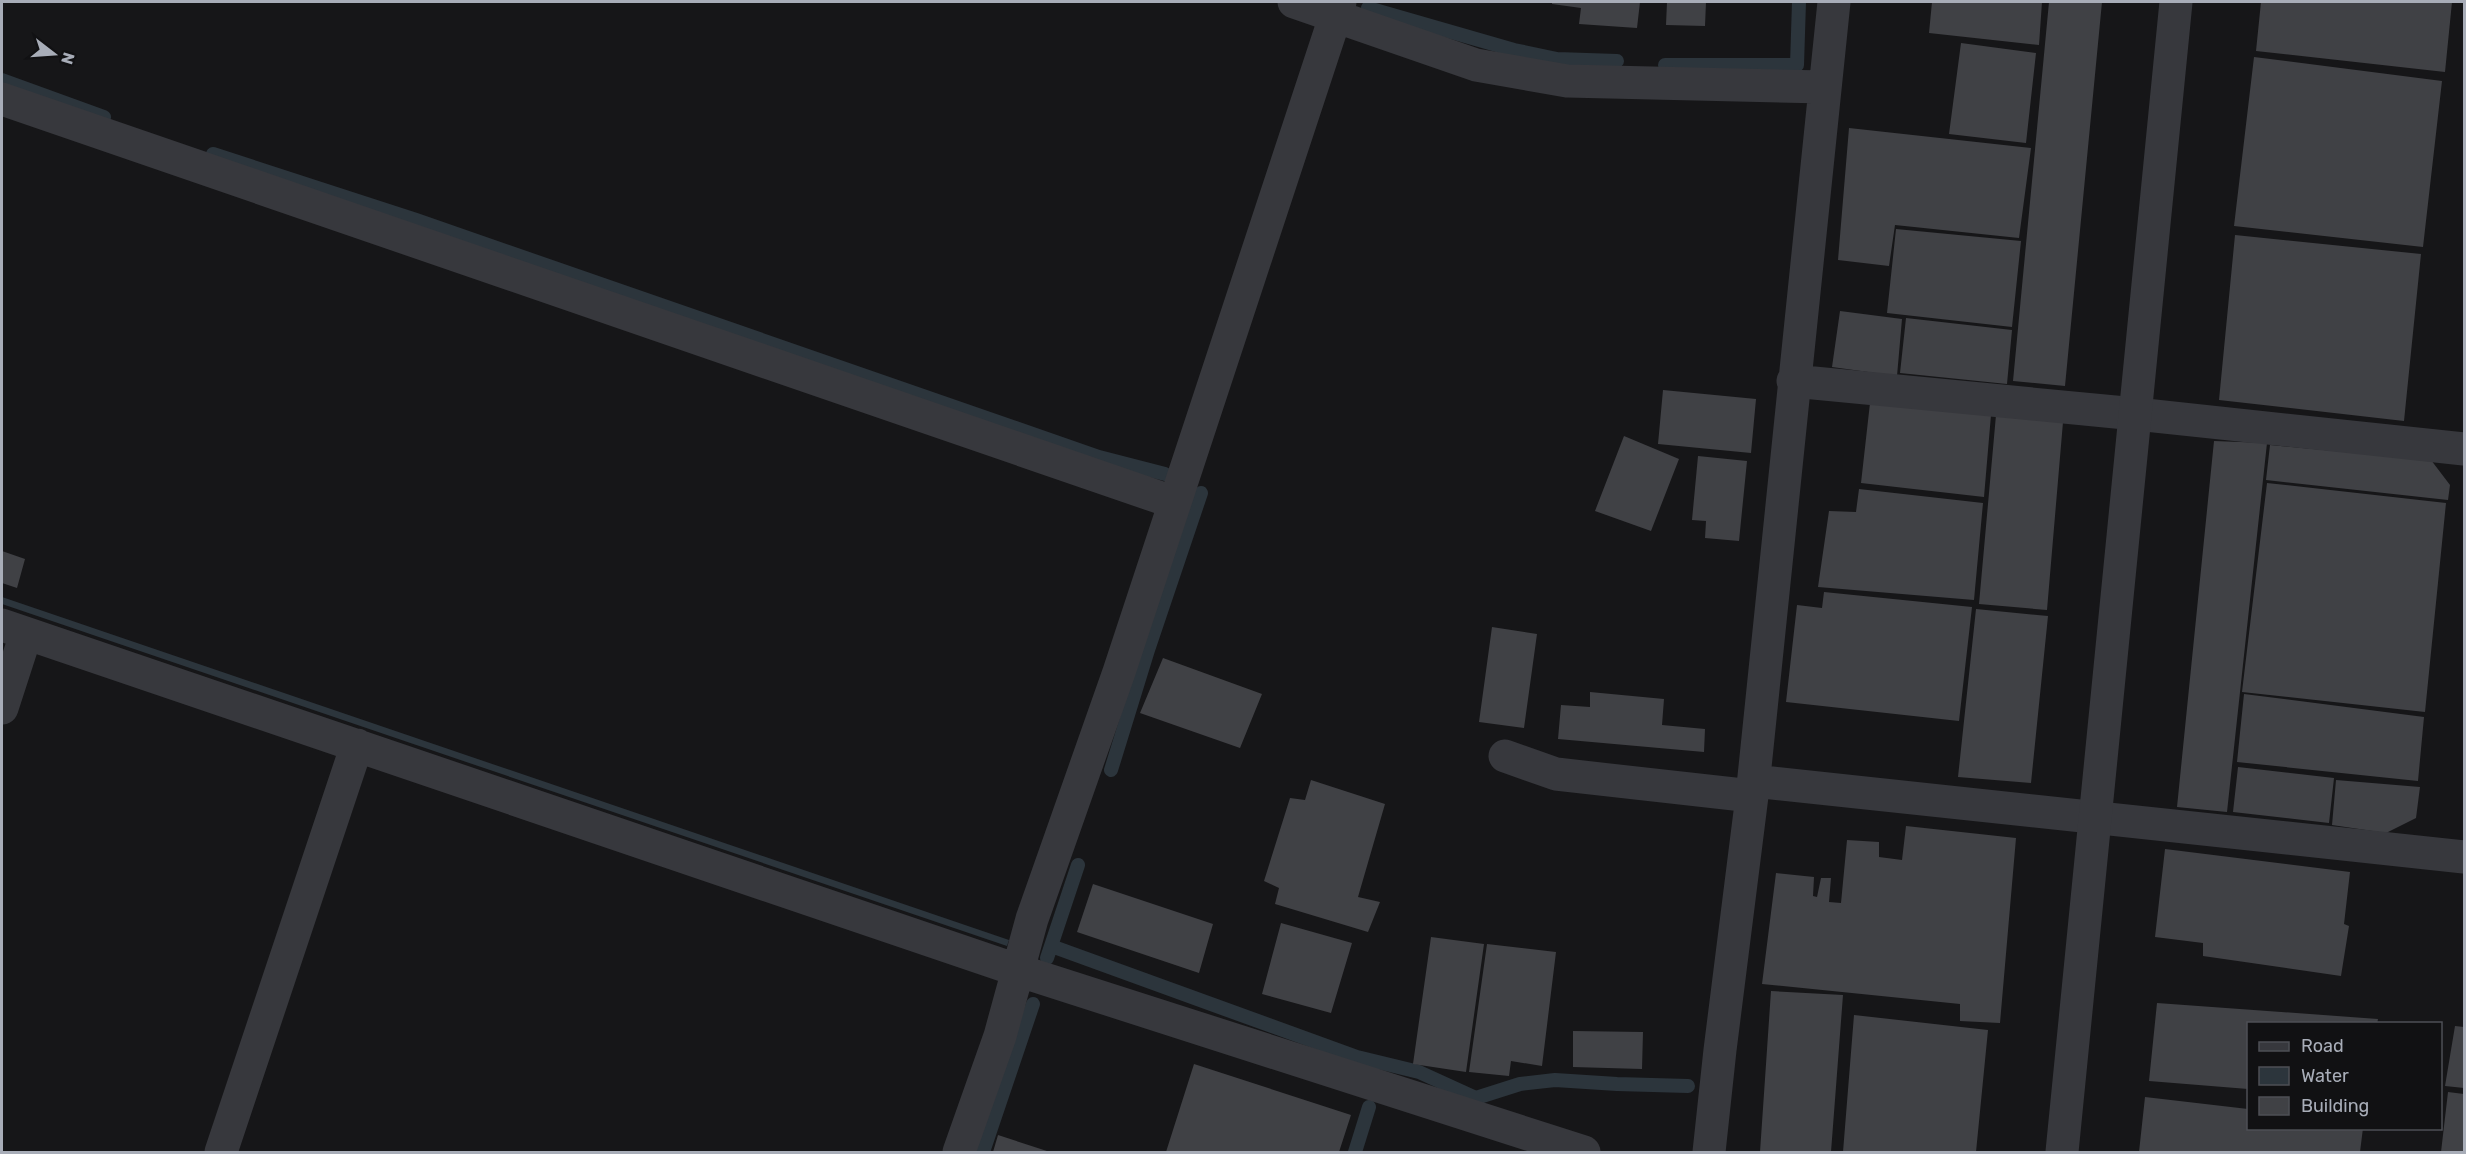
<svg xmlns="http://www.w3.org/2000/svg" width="2466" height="1154" viewBox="0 0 2466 1154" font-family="Rubik,sans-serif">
<rect width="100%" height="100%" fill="#161618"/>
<path fill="#2c353c" d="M2,597L1009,940L1007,946L2,604Z"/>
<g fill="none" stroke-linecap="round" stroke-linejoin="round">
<path stroke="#2c353c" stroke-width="14" d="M1368,8L1514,50L1557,59L1617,61
M1665,65H1797L1799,2
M2,80L104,117
M213,154L416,220L1099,457L1165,474
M1111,770L1148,650L1201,493
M1054,947L1357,1057L1419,1072L1476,1098L1520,1084L1555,1080L1617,1084L1688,1086
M1047,958L1078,865
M983,1152L1033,1004
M1355,1152L1369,1107"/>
</g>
<path fill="#404145" d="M1552,2H1640L1637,28L1579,24L1581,8L1552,4Z
M1667,2H1706L1705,26L1666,25Z
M1932,2H2042L2039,45L1929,33Z
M2049,2H2102L2065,386L2013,381Z
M2261,2H2452L2445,72L2256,51Z
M1961,43L2036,53L2026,143L1949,134Z
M2254,57L2442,81L2423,247L2234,226Z
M1849,128L2031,148L2019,238L1895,225L1889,266L1838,260Z
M1896,229L2021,241L2012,327L1887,313Z
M2235,235L2421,254L2404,421L2219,400Z
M1840,311L1902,319L1897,376L1832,367Z
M1906,318L2012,330L2007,384L1900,373Z
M1663,390L1756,399L1751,453L1658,444Z
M1870,403L1991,415L1984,497L1861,483Z
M1996,415L2063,422L2047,610L1979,604Z
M1624,436L1679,459L1651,531L1595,511Z
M2214,441L2267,443L2227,812L2177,807Z
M2270,445L2431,460L2450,485L2448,500L2266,480Z
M1698,456L1747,461L1739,541L1705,538L1706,521L1692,520Z
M2267,483L2446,503L2425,712L2242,692Z
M1859,489L1983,503L1974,600L1818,587L1829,511L1856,512Z
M2,551L25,559L17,588L2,583Z
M1824,592L1972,607L1959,721L1786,702L1797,605L1822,608Z
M1976,609L2048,616L2031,783L1958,777Z
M1492,627L1537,634L1524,728L1479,722Z
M1163,658L1262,694L1240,748L1140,713Z
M1590,692L1664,699L1662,725L1705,729L1704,752L1558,739L1561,705L1590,707Z
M2244,694L2424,717L2418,781L2237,762Z
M2238,767L2334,778L2329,823L2233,812Z
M1311,780L1385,804L1358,897L1380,902L1368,932L1275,904L1279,888L1264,881L1290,798L1305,800Z
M2336,780L2420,787L2416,818L2386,833L2332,825Z
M1906,826L2016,838L2000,1023L1960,1021V1004L1762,984L1776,873L1814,877L1813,896L1817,897L1821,878H1831L1829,902L1841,903L1847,840L1879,842V857L1902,860Z
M2165,849L2350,872L2344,924L2349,926L2341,976L2203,956V943L2155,937Z
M1093,884L1213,924L1199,973L1077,932Z
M1281,923L1352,943L1331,1013L1262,994Z
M1431,937L1484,944L1466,1072L1413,1064Z
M1487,944L1556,952L1542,1066L1511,1061L1509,1076L1469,1072Z
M1771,991L1843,995L1831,1152H1760Z
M2157,1003L2378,1019L2377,1024H2248V1089L2149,1081Z
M1854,1015L1988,1030L1976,1152H1843Z
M2455,1026L2464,1027V1088L2445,1086Z
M1573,1031L1643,1032L1642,1069L1573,1067Z
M1194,1064L1351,1115L1339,1152H1166Z
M2448,1092L2464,1094V1152H2441Z
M2145,1097L2248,1109V1128H2363L2360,1152H2139Z
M998,1135L1050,1152H993Z"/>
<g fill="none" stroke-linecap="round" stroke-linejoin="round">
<path stroke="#37383d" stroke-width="33" d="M1294,2L1476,65L1567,81L1825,87
M2,99L1173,502
M1793,381L2136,414L2464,449
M2,625L1017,970L1584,1152
M2,708L26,634
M1505,756L1556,774L1752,796
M1754,781L2464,857
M221,1152L357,745
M959,1152L1000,1036L1032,919L1119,672L1340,2
M1709,1152L1720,1050L1752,796L1834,2"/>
<path stroke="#37383d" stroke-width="33" d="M2062,1152L2176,2"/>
</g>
<rect width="2466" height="1154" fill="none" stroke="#a8adb8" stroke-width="6"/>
<rect x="2247" y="1022" width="195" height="108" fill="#111113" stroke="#4d4f55" stroke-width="1.5"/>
<rect x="2259" y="1042" width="30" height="9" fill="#37383d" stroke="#4d4f55" stroke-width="1.5"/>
<text x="2301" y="1052" font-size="18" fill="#a8adb8">Road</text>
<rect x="2259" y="1067" width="30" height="18" fill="#2c353c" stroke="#4d4f55" stroke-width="1.5"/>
<text x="2301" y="1082" font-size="18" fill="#a8adb8">Water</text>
<rect x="2259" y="1097" width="30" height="18" fill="#404145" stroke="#4d4f55" stroke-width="1.5"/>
<text x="2301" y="1112" font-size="18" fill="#a8adb8">Building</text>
<g transform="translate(54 54) rotate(107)" stroke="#111113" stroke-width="4.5" paint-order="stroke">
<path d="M0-4.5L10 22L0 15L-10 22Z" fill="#a8adb8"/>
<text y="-9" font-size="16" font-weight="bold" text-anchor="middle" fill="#a8adb8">N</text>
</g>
</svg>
